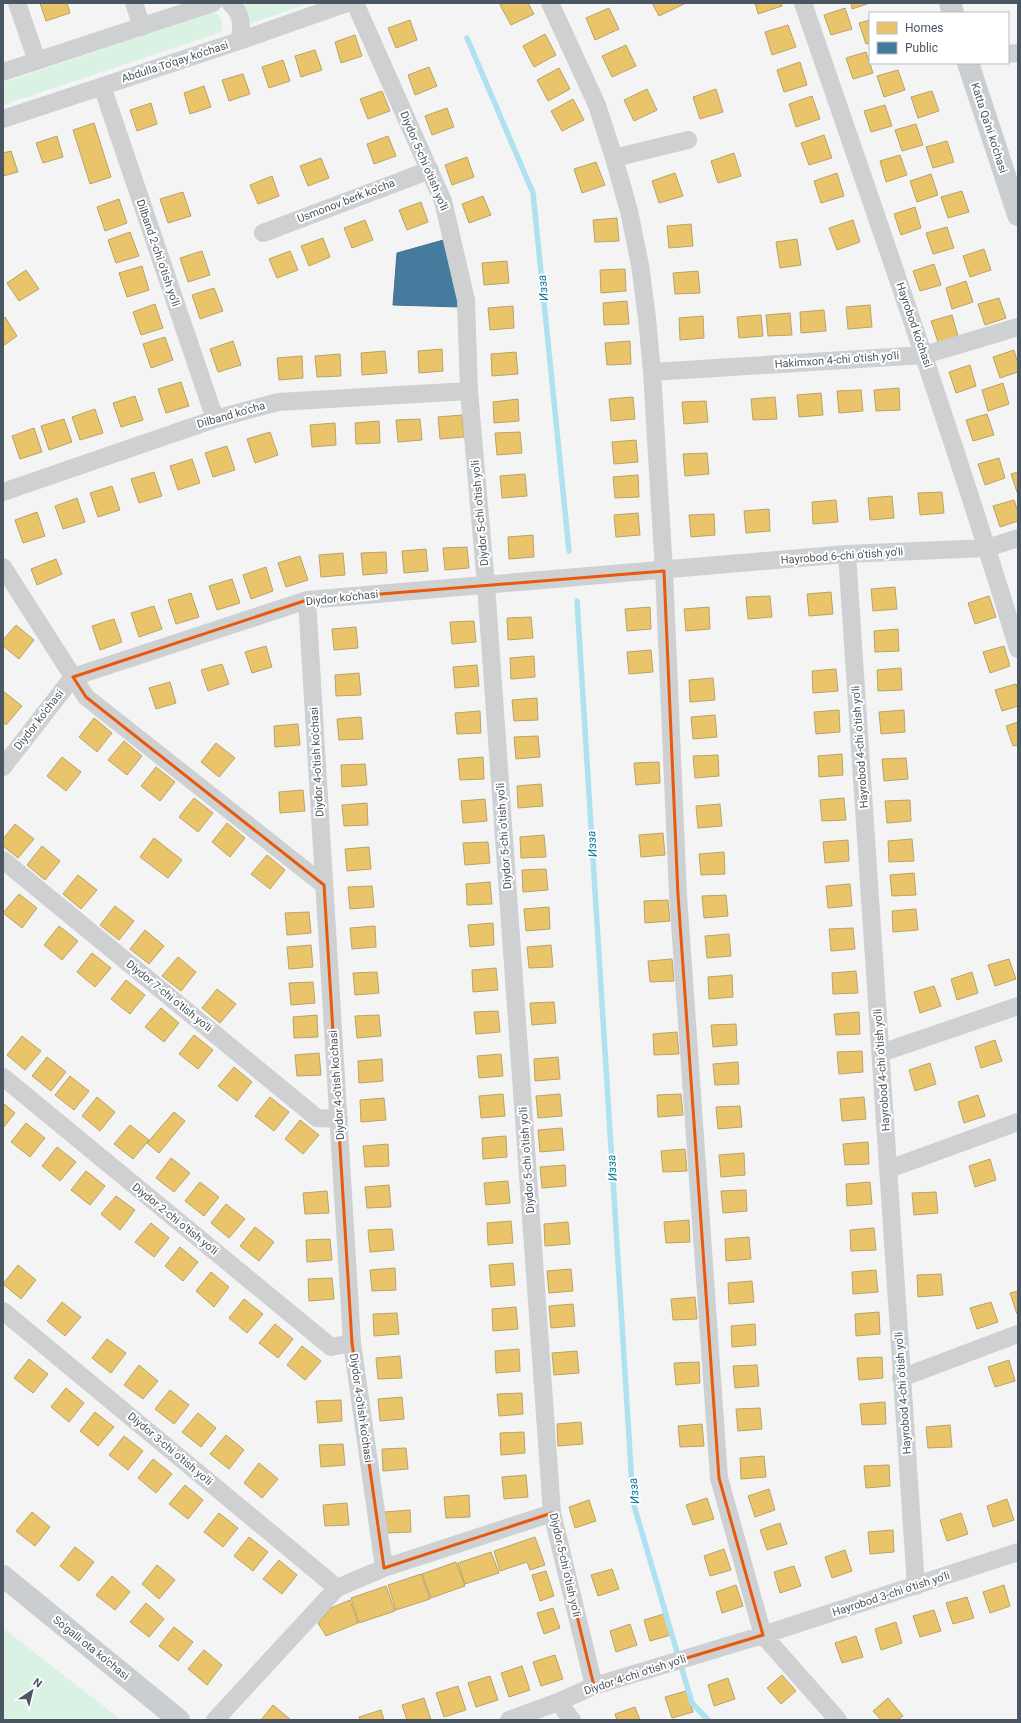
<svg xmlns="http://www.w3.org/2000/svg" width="1021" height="1723" viewBox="0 0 1021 1723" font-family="Roboto,sans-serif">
<rect width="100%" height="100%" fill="#f4f4f4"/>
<path fill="#d9f2e3" d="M244,3H310L249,24L242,4Z
M214,12C222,16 224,24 221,32L3,105V83Z
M3,1628L121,1720H3Z"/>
<path fill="#e9c46a" stroke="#b9a367" d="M40,3H67L70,13L46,21Z
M504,3H528L534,14L511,25L500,5Z
M652,3H686L659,16Z
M755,3H781L782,6L758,14Z
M851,3H870L852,9Z
M609,8L619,29L595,40L586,18Z
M845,8L852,29L831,35L824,15Z
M410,20L417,40L396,48L388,28Z
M870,20V43L866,44L859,23Z
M788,25L796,47L772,55L765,32Z
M545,34L556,55L534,67L523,46Z
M355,35L362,56L341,63L335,42Z
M626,45L636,66L612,77L602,56Z
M315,50L322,70L301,77L295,56Z
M866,52L873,73L853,79L846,58Z
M283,60L290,81L269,88L262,67Z
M800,62L807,85L784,92L777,70Z
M429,67L437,86L415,95L408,75Z
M559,68L570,89L548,101L537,80Z
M898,70L905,90L884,97L877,76Z
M243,74L250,94L229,101L222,80Z
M204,86L211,107L190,114L184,93Z
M647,89L657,110L634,121L624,100Z
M716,89L723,112L700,119L693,97Z
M382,91L390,111L368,119L360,99Z
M932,91L939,111L918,118L911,97Z
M812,96L820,119L796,127L789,104Z
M573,99L584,120L562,131L551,111Z
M151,103L157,124L137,131L130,110Z
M885,105L892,126L871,132L864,111Z
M447,108L454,127L432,135L425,116Z
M94,123L111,177L90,184L73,130Z
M916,124L923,145L902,151L895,130Z
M824,135L832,158L809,165L801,143Z
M57,136L63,157L43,163L36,143Z
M388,136L396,156L374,164L367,144Z
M947,141L954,162L933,168L926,147Z
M11,151L18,172L3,176V153Z
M734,153L741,176L718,183L711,161Z
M900,155L907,175L886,182L880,161Z
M467,157L474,177L452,185L445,165Z
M321,158L329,178L308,186L300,166Z
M596,162L605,185L582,193L574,169Z
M675,173L683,196L659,203L652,181Z
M837,173L844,196L821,203L814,181Z
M931,174L938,195L917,202L910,181Z
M272,176L279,196L258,204L250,185Z
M962,191L969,212L948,218L941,197Z
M183,192L191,216L168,223L160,199Z
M483,196L491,215L469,223L462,204Z
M119,199L127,223L105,231L97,207Z
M421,202L428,222L407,230L399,210Z
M915,207L921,228L901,235L894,214Z
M617,218L619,241L595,242L593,220Z
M365,220L373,240L352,248L344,228Z
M853,220L860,242L837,250L829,228Z
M691,224L693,246L669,248L667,226Z
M947,227L954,248L933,254L926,233Z
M130,232L139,256L116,263L108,240Z
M323,238L330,257L309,266L301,246Z
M797,239L801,265L780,268L776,242Z
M984,249L991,270L970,277L963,256Z
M202,251L210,275L188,282L180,258Z
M290,251L298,270L277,278L269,259Z
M507,261L509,283L484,285L482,263Z
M934,264L941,285L920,291L913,271Z
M142,266L149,290L127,297L119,273Z
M625,269L626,291L601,293L600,270Z
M26,270L39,289L19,301L7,283Z
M698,271L700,293L675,294L673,273Z
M966,281L973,302L952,309L946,288Z
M214,288L223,311L200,319L192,295Z
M999,298L1006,318L985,325L978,304Z
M627,301L629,324L604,325L603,303Z
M155,304L163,328L141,335L133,312Z
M870,305L872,327L848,329L846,307Z
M513,306L514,328L490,330L488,308Z
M824,310L826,331L801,333L800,312Z
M790,313L792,335L768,336L766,315Z
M761,315L763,336L739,338L737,317Z
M952,315L958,336L938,342L931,321Z
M703,316L704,338L680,340L679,318Z
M5,317L17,336L3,346V319Z
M165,337L173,360L151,368L143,344Z
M233,341L241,365L218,372L210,349Z
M630,341L631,364L607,365L605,343Z
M442,349L443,371L419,373L418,351Z
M1014,350L1018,364V372L1000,378L993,357Z
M385,351L387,373L362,375L361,353Z
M516,352L518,374L492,376L491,354Z
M340,354L341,376L317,377L315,356Z
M302,356L303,378L279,380L277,358Z
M970,365L976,386L956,393L949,372Z
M181,382L189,406L166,413L158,389Z
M1003,383L1009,404L988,411L982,390Z
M899,388L900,410L876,411L874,390Z
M861,390L863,411L839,413L837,391Z
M821,393L823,415L799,417L797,395Z
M135,396L143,420L121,427L113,403Z
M633,397L635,419L611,421L609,399Z
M775,397L777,419L753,420L751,399Z
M518,399L519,421L494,423L493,402Z
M706,401L708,422L684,424L682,402Z
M95,409L103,433L80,440L72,417Z
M987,414L994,435L973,441L966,420Z
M462,415L464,437L440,439L438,417Z
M64,419L72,442L49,450L41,426Z
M420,419L422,440L398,442L396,420Z
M379,421L380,443L356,444L355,423Z
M335,423L336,445L312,447L310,425Z
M34,428L42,452L20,459L12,436Z
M270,432L278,455L255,463L247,439Z
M520,432L522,453L497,455L495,433Z
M636,440L638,462L614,464L612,442Z
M227,446L235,470L213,477L205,453Z
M707,453L709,474L685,476L683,454Z
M999,458L1005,478L985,485L978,464Z
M192,459L200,483L178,490L170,466Z
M154,472L162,496L139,503L131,479Z
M1018,472V495L1011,474Z
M525,474L527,496L502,498L500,476Z
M638,475L639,497L615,498L613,477Z
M112,486L120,510L98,517L90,493Z
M942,492L944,513L920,515L918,493Z
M892,496L894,518L870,520L868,498Z
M77,498L85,522L63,529L55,506Z
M836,500L838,522L813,524L812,502Z
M1014,500L1018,512V521L1000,527L993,506Z
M769,509L770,531L746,533L744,511Z
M37,512L45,536L23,543L15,520Z
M638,513L640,535L616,537L614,515Z
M714,514L715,535L691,537L689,515Z
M533,535L534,557L509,559L508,537Z
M467,547L469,568L445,570L443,548Z
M426,549L428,571L404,573L402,551Z
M386,552L387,573L363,575L361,553Z
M343,553L345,575L321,577L319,555Z
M300,556L308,580L286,587L278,563Z
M56,559L62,574L37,585L31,569Z
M266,567L273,591L251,599L243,575Z
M232,579L240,603L217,610L209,586Z
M895,587L897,609L873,611L871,589Z
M831,592L833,614L809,616L807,594Z
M191,593L199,617L176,624L168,600Z
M770,596L772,617L748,619L746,597Z
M989,596L996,617L975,624L968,603Z
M154,606L162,629L139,637L131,613Z
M650,607L651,629L627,631L625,609Z
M709,607L710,629L686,631L684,609Z
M531,617L533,638L508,640L507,618Z
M114,619L122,642L100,650L92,626Z
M474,621L476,642L452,644L450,622Z
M16,625L34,640L19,659L3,646V640Z
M356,627L358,648L334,650L332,629Z
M898,629L899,651L875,652L874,631Z
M266,646L272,667L252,673L245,652Z
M1004,646L1010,666L990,673L983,652Z
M651,650L653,672L629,674L627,652Z
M534,656L535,677L511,679L510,658Z
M222,664L229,684L208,691L201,670Z
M477,665L479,686L455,688L453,667Z
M901,668L902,690L878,691L877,670Z
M836,669L838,691L813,693L812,671Z
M359,673L361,695L336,696L335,675Z
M713,678L715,700L690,702L689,680Z
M170,682L176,703L156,709L149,688Z
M1016,684L1018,690V706L1002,711L995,690Z
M3,691L22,706L6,725L3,722Z
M537,698L538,720L514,721L512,700Z
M839,710L840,732L816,734L814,712Z
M904,710L905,732L881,734L879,712Z
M480,711L481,733L457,734L455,713Z
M715,715L717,737L693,739L691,717Z
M361,717L363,739L339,740L337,719Z
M94,718L112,733L97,752L79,737Z
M1018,722V745L1013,746L1006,726Z
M298,724L300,745L275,747L274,726Z
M538,736L540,757L516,759L514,737Z
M124,741L142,756L127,775L108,760Z
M216,743L235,758L219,777L201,762Z
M842,754L843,775L819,777L818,756Z
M718,755L719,776L695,778L693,756Z
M62,757L81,772L66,791L47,776Z
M483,757L484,779L460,780L458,759Z
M906,758L908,779L884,781L882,759Z
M659,762L660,783L636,785L634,763Z
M365,764L367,785L342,787L341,765Z
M156,767L175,782L160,801L141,786Z
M541,784L543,806L518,808L517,786Z
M303,790L305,811L280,813L279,792Z
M194,798L213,813L198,832L179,817Z
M844,798L846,820L822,821L820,800Z
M485,799L487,821L463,823L461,801Z
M910,800L911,821L887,823L885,801Z
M367,803L368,825L344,826L342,805Z
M720,804L722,826L698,828L696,806Z
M227,823L245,838L230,857L212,842Z
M15,824L34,839L18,858L3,846V839Z
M663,833L665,855L641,857L639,835Z
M544,835L546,857L521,858L520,837Z
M154,838L182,860L168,878L140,857Z
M912,839L914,861L889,862L888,841Z
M848,840L849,861L825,863L823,842Z
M488,842L490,863L465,865L463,843Z
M42,846L60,861L45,880L27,865Z
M369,847L371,869L347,871L345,849Z
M724,852L725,874L701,875L699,854Z
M267,855L285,870L270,889L251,874Z
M546,869L548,890L523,892L522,870Z
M914,873L916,895L892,896L890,875Z
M78,875L97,890L81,909L63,894Z
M490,882L492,904L467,905L466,884Z
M850,884L852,906L828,908L826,886Z
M372,886L374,907L350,909L348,887Z
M19,894L37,908L22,928L3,913Z
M726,895L728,916L704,918L702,896Z
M668,900L670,921L645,923L644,901Z
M115,906L134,921L119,940L100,925Z
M549,907L550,929L526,931L524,909Z
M916,909L918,930L893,932L892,911Z
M309,912L311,933L287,935L285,913Z
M493,923L494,945L470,947L468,925Z
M59,926L78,941L62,960L44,945Z
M375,926L376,947L352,949L350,928Z
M853,928L855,949L831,951L829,929Z
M145,930L164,946L149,964L130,949Z
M729,934L731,956L707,958L705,936Z
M311,945L313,967L289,969L287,947Z
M551,945L553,967L529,968L527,947Z
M92,953L111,968L95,987L77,972Z
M178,957L196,972L181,991L162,976Z
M672,959L674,981L650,982L648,961Z
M1009,959L1016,979L995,986L988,965Z
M496,968L498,990L473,992L472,970Z
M856,971L858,993L833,994L832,973Z
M377,972L379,993L355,995L353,973Z
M972,972L978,993L957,1000L951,979Z
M732,975L733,997L709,999L708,977Z
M126,980L145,995L130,1014L111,999Z
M313,982L315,1003L291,1005L289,983Z
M934,986L941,1006L920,1013L914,992Z
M217,989L236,1004L220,1023L202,1008Z
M554,1002L556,1023L532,1025L530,1003Z
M161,1008L179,1023L164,1042L145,1027Z
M498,1011L500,1032L476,1034L474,1012Z
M859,1012L860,1034L836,1035L834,1014Z
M317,1015L318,1037L294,1038L293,1017Z
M379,1015L381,1036L357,1038L355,1016Z
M736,1024L737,1045L713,1047L711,1025Z
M677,1032L679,1054L654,1055L653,1034Z
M194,1035L213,1050L198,1069L179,1054Z
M22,1036L41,1051L25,1070L7,1055Z
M995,1040L1002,1061L981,1068L975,1047Z
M862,1051L863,1072L839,1074L837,1052Z
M319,1053L321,1075L297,1076L295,1055Z
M501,1054L503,1076L479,1078L477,1056Z
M47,1057L66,1072L51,1091L32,1076Z
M558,1057L560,1079L535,1081L534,1059Z
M382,1059L383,1081L359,1083L358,1061Z
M738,1062L739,1084L715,1085L713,1064Z
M930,1063L936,1084L915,1091L909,1070Z
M234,1067L252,1082L237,1101L218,1086Z
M70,1076L89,1091L74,1110L55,1095Z
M503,1094L505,1116L481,1118L479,1096Z
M560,1094L562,1116L538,1118L536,1096Z
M681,1094L683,1115L658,1117L657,1095Z
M978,1095L985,1116L964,1123L958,1102Z
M97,1097L115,1112L100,1131L82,1116Z
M270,1097L289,1112L274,1131L255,1116Z
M864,1097L866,1119L842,1121L840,1099Z
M384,1098L386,1120L361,1122L360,1100Z
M3,1103L15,1113L3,1128Z
M740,1106L742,1127L718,1129L716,1107Z
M174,1112L185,1121L159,1153L147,1143Z
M300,1120L319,1135L303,1154L285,1139Z
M26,1123L45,1138L30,1157L11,1142Z
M130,1125L149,1140L133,1159L114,1144Z
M562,1128L564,1150L540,1152L538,1130Z
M506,1136L507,1157L483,1159L482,1138Z
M868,1142L869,1164L845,1165L843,1144Z
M388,1144L389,1166L365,1167L363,1146Z
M57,1147L76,1162L60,1181L42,1166Z
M685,1149L687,1171L663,1172L661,1151Z
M744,1153L745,1175L721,1177L719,1155Z
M171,1158L190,1173L174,1192L156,1178Z
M990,1159L996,1180L975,1187L969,1166Z
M565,1165L566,1186L542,1188L540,1167Z
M86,1171L105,1186L90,1205L71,1190Z
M508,1181L510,1203L486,1205L484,1183Z
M200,1182L219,1197L204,1216L185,1201Z
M870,1182L872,1204L847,1206L846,1184Z
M389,1185L391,1207L367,1208L365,1187Z
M746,1190L747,1211L723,1213L721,1191Z
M327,1191L329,1213L305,1214L303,1193Z
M936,1192L938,1213L914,1215L912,1193Z
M116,1196L135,1210L120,1230L101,1214Z
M226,1204L245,1219L229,1238L211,1223Z
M689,1220L690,1242L666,1243L664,1222Z
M511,1221L513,1243L488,1245L487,1223Z
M568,1222L570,1244L545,1246L544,1224Z
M151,1223L169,1238L154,1257L135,1242Z
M255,1227L274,1242L259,1261L240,1246Z
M874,1228L876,1250L851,1251L850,1230Z
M392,1229L394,1250L370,1252L368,1230Z
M749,1237L751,1259L726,1261L725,1239Z
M330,1239L332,1260L307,1262L306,1240Z
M180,1247L198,1262L183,1281L165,1266Z
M513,1263L515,1285L491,1287L489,1265Z
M18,1265L36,1280L21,1299L3,1284Z
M395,1268L396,1290L372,1291L370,1270Z
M571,1269L573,1291L549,1293L547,1271Z
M876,1270L878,1292L853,1294L852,1272Z
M211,1272L229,1287L214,1307L196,1291Z
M941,1274L943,1295L918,1297L917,1275Z
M332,1278L334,1299L309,1301L308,1279Z
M752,1281L754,1302L729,1304L728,1283Z
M1018,1291V1314H1017L1010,1293Z
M695,1297L697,1319L673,1320L671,1299Z
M244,1299L263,1314L247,1333L229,1318Z
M62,1302L81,1317L65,1336L47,1321Z
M991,1302L998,1322L977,1329L970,1308Z
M573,1304L575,1326L551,1328L549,1306Z
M516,1307L518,1329L493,1331L492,1309Z
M879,1312L880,1334L856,1336L855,1314Z
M397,1313L399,1334L374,1336L373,1314Z
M275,1324L293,1339L278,1358L259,1343Z
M755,1324L756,1345L732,1347L731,1326Z
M107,1339L126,1353L111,1373L92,1358Z
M302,1346L321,1361L305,1380L287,1365Z
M519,1349L520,1371L496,1373L495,1351Z
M577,1351L579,1373L554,1375L552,1353Z
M400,1356L402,1378L378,1379L376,1358Z
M882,1357L883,1378L859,1380L857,1358Z
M29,1359L48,1374L33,1393L14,1378Z
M1009,1360L1015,1381L995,1387L988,1367Z
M699,1362L700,1383L676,1385L674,1363Z
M139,1365L158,1381L143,1399L124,1385Z
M757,1365L759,1386L735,1388L733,1366Z
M66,1388L84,1403L69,1422L51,1407Z
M170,1390L189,1405L174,1424L155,1409Z
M522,1393L523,1414L499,1416L497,1394Z
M402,1397L404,1419L380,1421L378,1399Z
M341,1400L342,1421L318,1423L316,1401Z
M885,1402L886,1424L862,1425L860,1404Z
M760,1408L762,1429L738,1431L736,1409Z
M95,1412L114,1427L98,1446L80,1431Z
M198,1413L216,1428L201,1447L182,1432Z
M581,1422L583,1444L558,1446L557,1424Z
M702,1424L704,1446L680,1447L678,1426Z
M950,1425L952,1447L928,1448L926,1427Z
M524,1432L525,1453L501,1455L500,1433Z
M226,1435L244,1450L229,1469L210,1454Z
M124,1436L143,1451L128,1470L109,1455Z
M343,1444L345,1465L321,1467L319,1445Z
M406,1448L408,1469L383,1471L382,1449Z
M764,1456L766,1477L741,1479L740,1458Z
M153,1459L172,1474L156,1493L138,1478Z
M259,1463L278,1479L262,1498L244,1483Z
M889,1465L890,1486L866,1488L864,1466Z
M526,1475L528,1497L504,1499L502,1477Z
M185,1485L203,1500L188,1519L169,1504Z
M769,1489L775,1510L755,1517L748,1496Z
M469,1495L470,1517L446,1518L444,1497Z
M707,1498L714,1519L693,1525L686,1505Z
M1007,1499L1014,1520L993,1527L987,1506Z
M589,1500L596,1521L575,1528L569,1507Z
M347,1503L349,1525L325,1526L323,1505Z
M410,1510L411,1532L387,1533L385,1512Z
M32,1512L50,1527L35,1546L16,1531Z
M219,1513L238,1528L223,1547L204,1532Z
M961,1513L968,1534L947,1541L940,1520Z
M780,1523L787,1544L767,1550L760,1530Z
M893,1530L894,1552L870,1554L868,1532Z
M249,1537L268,1552L253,1571L234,1556Z
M535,1537L545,1565L530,1570L527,1562L500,1571L494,1551Z
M75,1547L94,1562L79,1581L60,1566Z
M724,1549L731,1570L710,1576L704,1556Z
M845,1550L852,1571L832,1578L825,1557Z
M491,1552L499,1573L465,1584L458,1563Z
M279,1560L297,1575L282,1594L263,1579Z
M456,1562L465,1586L431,1598L422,1574Z
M157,1565L175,1580L159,1599L142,1584Z
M794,1566L801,1586L780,1593L774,1572Z
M612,1569L619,1589L598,1596L591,1575Z
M546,1571L554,1596L540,1601L532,1575Z
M421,1574L430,1599L396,1610L388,1585Z
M112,1576L130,1592L115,1610L96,1595Z
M736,1585L743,1606L722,1613L716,1592Z
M1004,1585L1010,1606L990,1613L983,1592Z
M386,1586L395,1611L359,1623L351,1598Z
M967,1597L974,1618L953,1624L946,1603Z
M350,1600L358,1623L326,1636L318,1623L331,1608Z
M146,1603L164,1619L149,1637L130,1622Z
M553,1608L560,1628L544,1634L537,1613Z
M934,1610L941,1631L920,1637L913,1616Z
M664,1614L671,1635L650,1641L644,1620Z
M896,1622L902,1643L881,1650L875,1629Z
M630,1624L637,1645L616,1652L610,1631Z
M174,1627L193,1642L178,1661L159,1646Z
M856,1636L863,1657L842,1663L835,1643Z
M204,1650L222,1665L207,1685L188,1669Z
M555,1655L563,1679L541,1686L533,1662Z
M522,1666L530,1690L509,1697L501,1673Z
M782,1675L796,1691L781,1704L767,1688Z
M490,1676L498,1700L476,1707L468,1683Z
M728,1678L735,1699L714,1706L708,1685Z
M458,1686L466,1710L444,1717L436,1693Z
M686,1691L693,1712L672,1718L665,1697Z
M424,1698L431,1720H407L402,1705Z
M888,1698L903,1716L897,1720H881L873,1711Z
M273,1705L291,1720H261Z
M635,1707L640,1720H617L615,1714Z
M381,1710L384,1720H360L359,1717Z"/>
<path fill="#457b9d" stroke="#46708b" d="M447,239L460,307L393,305L397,253Z"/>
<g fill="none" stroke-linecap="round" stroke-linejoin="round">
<path stroke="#aee2f0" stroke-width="5.5" d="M467,38L533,193L569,551
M577,601L633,1502L692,1703L708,1720"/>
<path stroke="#ced0d2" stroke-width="18" d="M17,3L37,61
M134,3L142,27
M230,3C242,13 243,26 239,41
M355,3L443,201L466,300L469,391L486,585L552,1513L594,1686
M550,3L597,105L614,158L629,211L640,265L647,318L652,372L664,571L678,895L719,1478L763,1635L838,1720
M803,3C877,218 952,432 1018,649
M1008,54L1018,53
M3,72L213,3
M102,86L215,419
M3,119L239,41L347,3
M614,158L688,140
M263,233L430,170
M652,372L924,355L1018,327
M3,492L215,419L278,402L469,391
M847,554L916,1586
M3,567L86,697L324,885
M307,600L352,1343L384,1568
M3,767L73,677L307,600L847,554L987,548L1018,538
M3,860L317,1118L339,1119
M881,1053L1018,1006
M3,1077L331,1347L352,1343
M889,1169L1018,1122
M3,1311L337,1588
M901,1378L1018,1334
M558,1702L572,1720
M215,1720L337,1588L384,1568L552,1513
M509,1720L558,1702L594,1686L763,1635L1018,1552"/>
<path stroke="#caced1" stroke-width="22" d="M950,3L953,13
M968,63L1018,215
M3,1576L179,1720"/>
</g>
<path fill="none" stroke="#e8590c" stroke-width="3" stroke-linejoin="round" d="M664,571L678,895L719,1478L763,1635L594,1686L552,1513L384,1568L352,1343L324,885L86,697L73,677L307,600Z"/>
<g text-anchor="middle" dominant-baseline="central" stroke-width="4" stroke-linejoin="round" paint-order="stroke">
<g font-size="11" fill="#4a5661" stroke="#fff">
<text transform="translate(175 62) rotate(-18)">Abdulla To'qay ko'chasi</text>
<text transform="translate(989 128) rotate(72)">Katta Qa'ni ko'chasi</text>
<text transform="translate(424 161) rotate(67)">Diydor 5-chi o'tish yo'li</text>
<text transform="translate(346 201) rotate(-21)">Usmonov berk ko'cha</text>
<text transform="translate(158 253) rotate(71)">Dilband 2-chi o'tish yo'li</text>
<text transform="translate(914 325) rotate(71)">Hayrobod ko'chasi</text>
<text transform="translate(837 360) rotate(-4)">Hakimxon 4-chi o'tish yo'li</text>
<text transform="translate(231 415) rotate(-16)">Dilband ko'cha</text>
<text transform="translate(480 513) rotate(-95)">Diydor 5-chi o'tish yo'li</text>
<text transform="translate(842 556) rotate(-4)">Hayrobod 6-chi o'tish yo'li</text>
<text transform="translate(342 598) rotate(-6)">Diydor ko'chasi</text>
<text transform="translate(39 720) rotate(-52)">Diydor ko'chasi</text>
<text transform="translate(860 747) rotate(-94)">Hayrobod 4-chi o'tish yo'li</text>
<text transform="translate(317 762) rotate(-93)">Diydor 4-o'tish ko'chasi</text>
<text transform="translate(504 836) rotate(-94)">Diydor 5-chi o'tish yo'li</text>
<text transform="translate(169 996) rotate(39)">Diydor 7-chi o'tish yo'li</text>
<text transform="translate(882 1070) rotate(-94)">Hayrobod 4-chi o'tish yo'li</text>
<text transform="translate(337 1085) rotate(-94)">Diydor 4-o'tish ko'chasi</text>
<text transform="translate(527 1160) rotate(-94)">Diydor 5-chi o'tish yo'li</text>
<text transform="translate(175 1219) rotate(39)">Diydor 2-chi o'tish yo'li</text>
<text transform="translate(903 1393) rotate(-94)">Hayrobod 4-chi o'tish yo'li</text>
<text transform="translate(361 1408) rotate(82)">Diydor 4-o'tish ko'chasi</text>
<text transform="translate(170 1449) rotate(40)">Diydor 3-chi o'tish yo'li</text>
<text transform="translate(565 1565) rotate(77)">Diydor 5-chi o'tish yo'li</text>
<text transform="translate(891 1594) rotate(-18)">Hayrobod 3-chi o'tish yo'li</text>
<text transform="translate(91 1648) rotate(39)">So'galli ota ko'chasi</text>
<text transform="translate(635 1675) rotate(-18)">Diydor 4-chi o'tish yo'li</text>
</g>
<g font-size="12" font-style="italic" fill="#0c7c9b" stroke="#fff">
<text transform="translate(543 288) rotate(-96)">Изза</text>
<text transform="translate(592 844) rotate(-94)">Изза</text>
<text transform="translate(612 1168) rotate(-94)">Изза</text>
<text transform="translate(634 1491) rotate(-96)">Изза</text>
</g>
</g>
<rect width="1021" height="1723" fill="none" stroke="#4a5661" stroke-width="8"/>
<rect x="869" y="12" width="140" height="52" fill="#ffffff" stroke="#b7bbc0"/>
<rect x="877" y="22" width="20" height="12" fill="#e9c46a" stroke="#b7bbc0"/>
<text x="905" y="32" font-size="12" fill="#4a5661">Homes</text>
<rect x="877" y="42" width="20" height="12" fill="#457b9d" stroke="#b7bbc0"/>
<text x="905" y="52" font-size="12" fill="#4a5661">Public</text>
<g transform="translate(32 1691) rotate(35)" stroke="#ffffff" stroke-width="3" paint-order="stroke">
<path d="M0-3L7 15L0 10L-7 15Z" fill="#4a5661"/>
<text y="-6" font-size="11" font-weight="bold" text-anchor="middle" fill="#4a5661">N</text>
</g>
</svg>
